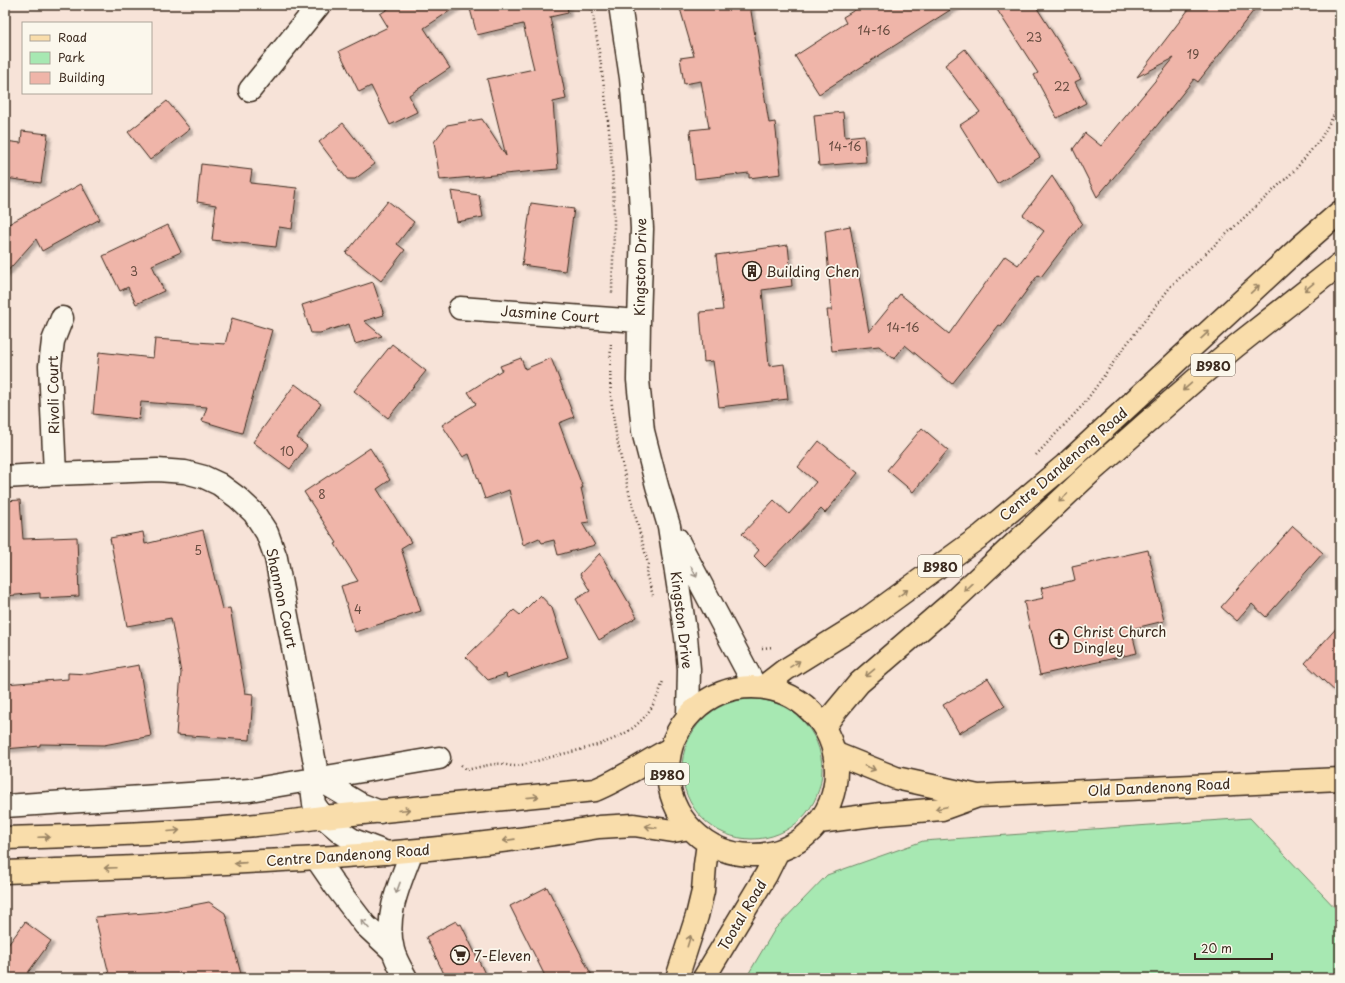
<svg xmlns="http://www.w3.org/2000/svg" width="1345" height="983" viewBox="0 0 1345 983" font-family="'Playpen Sans',sans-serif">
<defs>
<filter id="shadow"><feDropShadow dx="3.5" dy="3.5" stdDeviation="1" flood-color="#0004"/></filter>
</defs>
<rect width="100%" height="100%" fill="#f7e3d8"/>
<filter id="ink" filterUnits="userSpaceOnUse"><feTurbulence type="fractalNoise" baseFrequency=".025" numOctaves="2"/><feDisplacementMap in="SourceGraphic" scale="8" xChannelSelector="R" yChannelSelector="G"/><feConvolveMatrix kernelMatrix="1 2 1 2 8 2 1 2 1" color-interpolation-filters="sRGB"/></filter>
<g filter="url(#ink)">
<path fill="#a7e8b2" stroke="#718968" d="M682 769a70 70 0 1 1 140 0a70 70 0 1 1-140 0Z
M1250,818L1340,913V978H746L775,929L827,875L923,841Z"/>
<path fill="#efb5a9" stroke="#3b2a1e" filter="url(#shadow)" d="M394,5H459L424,28L450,68L409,95L417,112L390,125L371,86L359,92L339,51L388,27L380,14Z
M469,5H567L568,13L550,17L566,99L553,102L558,169L440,180L434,142L447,125L482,119L506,156L487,79L534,69L523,24L477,35Z
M679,5H750L769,123L775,122L781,174L749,178V173L695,179L690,130L709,128L701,81L684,84L680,58L694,56Z
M863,5H958L819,94L795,56L846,23L843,17Z
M994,5H1035L1072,63L1081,79L1075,82L1086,103L1057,118L1034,75L1038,73Z
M1192,5H1258L1198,82L1194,79L1151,133L1097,197L1073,149L1085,133L1101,146L1174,58L1137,77Z
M965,49L1005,103L1040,157L997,184L960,125L980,112L945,65Z
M167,101L190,129L150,160L128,132Z
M843,112L845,137L864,135L866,162L819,166L814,115Z
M343,123L375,164L355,179H347L319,142Z
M22,131L48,134L41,183L5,178V141L21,143Z
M201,164L252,170L250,183L297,188L292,229L279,227L276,247L212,240L216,205L197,202Z
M1052,176L1082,223L1041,277L1038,275L1001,326L999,325L952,384L905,345L894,359L879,346L832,351L827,310H832L825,231L850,226L869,332L900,294L949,334L1005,256L1018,265L1044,231L1023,215Z
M81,184L100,219L42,251L36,239L5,274V226Z
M451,191L479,195L483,217L457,222Z
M388,201L414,222L397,244L405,250L381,281L346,253Z
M531,203L574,209L565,271L522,265Z
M168,225L181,252L152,265L164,291L136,304L128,287L120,291L103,256Z
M788,245L792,286L762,290L769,366L784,364L788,399L719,407L713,361L704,362L700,312L723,310L716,255Z
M373,282L384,315L364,321L382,336L355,344L349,324L320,333H311L302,305Z
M232,318L272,330L242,433L202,421L207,407L141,402L139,419L93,414L99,352L153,358L155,339L225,344Z
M392,344L426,371L388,418L354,391Z
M521,358L525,369L551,358L574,417L559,423L583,488H581L589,522L582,523L595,545L558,555L554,540L542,543L539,538L523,545L509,490L485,499L469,454L463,457L442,425L476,404L468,392L502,370L500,366Z
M295,384L321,404L297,438L307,446L290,469L253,442Z
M922,428L948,450L913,492L887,470Z
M819,441L858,473L825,513L821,509L765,567L754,556L759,550L742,534L774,500L789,514L816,482L798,467Z
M370,448L390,480L377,489L411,542L401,548L421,611L355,632L341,586L358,581L335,544L337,543L304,492Z
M20,500L23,539L77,537L79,596L40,598V593L5,596V501Z
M1293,526L1323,553L1266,617L1252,604L1237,621L1221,607Z
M203,530L222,609L230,608L245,693L253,694L250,740L176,735L181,673L171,618L127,626L110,538L143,532L145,544Z
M1148,550L1164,621L1131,629L1137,653L1040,675L1024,602L1044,598L1041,588L1075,580L1072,567Z
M600,553L637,617L599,640L576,599L590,591L580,574Z
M540,595L552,608L568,657L507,678L506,674L488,680L466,657L514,610L520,615Z
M1340,624V696L1305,663Z
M139,665L151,736L104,745L40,744V746L5,749V684L68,679V673L89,674Z
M988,678L1005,706L959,733L943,705Z
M547,887L593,978H546L510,906Z
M209,902L225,913L242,978H110L95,917L157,912Z
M456,921L459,925L461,924L487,978H446L426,937Z
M25,922L51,941L24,978H5V949Z"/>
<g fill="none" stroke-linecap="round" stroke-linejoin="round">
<g stroke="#3b2a1e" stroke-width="25">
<path id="minor" d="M620,5L631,78L638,157L642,229L639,321L638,380L643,431L657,486L669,526L686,637L689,669L688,715
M250,90L319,5
M460,308L639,321
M55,474L50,366L53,341L62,318
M5,477L55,474L157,470L185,472L204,477L219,484L238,498L254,513L267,533L276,558L318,779L312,787L314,804L323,817L342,833L353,840L387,853
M677,539L755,686
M318,779L360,804L380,812
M5,806L250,790L439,758
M316,858L336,887L365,925L393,951
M406,978C401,969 395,959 393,950C384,915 400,883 412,851"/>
</g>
<g stroke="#3b2a1e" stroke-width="25">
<path id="major" d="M668 771a84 84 0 1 1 168 0a84 84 0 1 1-168 0Z
M763,687L785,670L864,621L982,535L1065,465L1301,246L1340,212
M824,727L834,713L859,683L948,606L1091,472L1194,381L1236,346L1340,264
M834,753L896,778L978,796L1340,779
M819,822L881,814L942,809L978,796
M5,838C111,835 218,832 323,817L595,790C622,779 645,762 670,749
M5,872C203,864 403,860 599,827L634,825L673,831L690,828
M677,978L697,916L703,891L705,865L708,843
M704,978L766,875L778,851"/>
</g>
<path stroke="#3b2a1e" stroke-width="2.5" stroke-dasharray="1 3" stroke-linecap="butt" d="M591,5C604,75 614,154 614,225C614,248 612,272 612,295
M611,344C610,361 610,379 611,396C616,453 634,508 648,564L646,574L653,595
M1036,455L1083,405L1123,349L1171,286L1295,170L1321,138L1340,104
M762,648L773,647
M461,765L466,770C476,768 486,765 496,764C502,763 508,766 514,766C523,766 545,758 555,756C606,743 646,738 663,681"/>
<use href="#minor" stroke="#fbf7ec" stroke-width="22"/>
<use href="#major" stroke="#f9ddab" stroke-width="22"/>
</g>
<defs><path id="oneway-shaft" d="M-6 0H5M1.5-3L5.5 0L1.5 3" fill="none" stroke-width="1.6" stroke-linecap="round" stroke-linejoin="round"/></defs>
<g stroke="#9a8464">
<use href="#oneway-shaft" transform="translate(1309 287) rotate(141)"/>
<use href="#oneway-shaft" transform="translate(1255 289) rotate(-43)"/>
<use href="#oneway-shaft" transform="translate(1205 335) rotate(-43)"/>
<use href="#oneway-shaft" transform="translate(1187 387) rotate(139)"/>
<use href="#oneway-shaft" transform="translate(1063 498) rotate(137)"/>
<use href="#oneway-shaft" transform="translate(968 587) rotate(136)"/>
<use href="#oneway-shaft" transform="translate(903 593) rotate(-36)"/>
<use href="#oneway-shaft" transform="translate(795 664) rotate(-32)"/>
<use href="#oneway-shaft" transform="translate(870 673) rotate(140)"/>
<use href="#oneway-shaft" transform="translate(870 768) rotate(21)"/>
<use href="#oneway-shaft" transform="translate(533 797) rotate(-6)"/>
<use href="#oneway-shaft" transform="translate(941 808) rotate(168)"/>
<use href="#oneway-shaft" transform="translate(404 810) rotate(-5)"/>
<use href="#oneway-shaft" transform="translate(651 827) rotate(-171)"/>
<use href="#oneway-shaft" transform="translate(174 831) rotate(-5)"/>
<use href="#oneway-shaft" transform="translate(44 837) rotate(-2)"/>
<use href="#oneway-shaft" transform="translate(509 840) rotate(172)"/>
<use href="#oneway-shaft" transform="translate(240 863) rotate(176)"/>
<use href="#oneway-shaft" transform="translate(110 868) rotate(178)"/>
<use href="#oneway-shaft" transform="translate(689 941) rotate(-73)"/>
</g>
<g stroke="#9b9085">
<use href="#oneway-shaft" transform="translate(694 572) rotate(62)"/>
<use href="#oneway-shaft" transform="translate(398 888) rotate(110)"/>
<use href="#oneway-shaft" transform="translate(365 924) rotate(-132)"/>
</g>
</g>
<defs>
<g id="building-ring" transform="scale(1)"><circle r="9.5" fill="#fbf7ec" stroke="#3b2a1e" stroke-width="1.5"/><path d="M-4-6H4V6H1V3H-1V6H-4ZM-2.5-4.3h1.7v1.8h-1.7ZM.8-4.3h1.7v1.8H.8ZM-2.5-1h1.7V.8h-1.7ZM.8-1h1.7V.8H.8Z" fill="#3b2a1e"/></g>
<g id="church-ring" transform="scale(1)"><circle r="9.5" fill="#fbf7ec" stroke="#3b2a1e" stroke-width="1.5"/><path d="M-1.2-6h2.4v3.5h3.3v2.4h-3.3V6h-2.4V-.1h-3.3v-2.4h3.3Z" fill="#3b2a1e"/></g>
<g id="supermarket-ring" transform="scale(1)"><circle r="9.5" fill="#fbf7ec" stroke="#3b2a1e" stroke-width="1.5"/><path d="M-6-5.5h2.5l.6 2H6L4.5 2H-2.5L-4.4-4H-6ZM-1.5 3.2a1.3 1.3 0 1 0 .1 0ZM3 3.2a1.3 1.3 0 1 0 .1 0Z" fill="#3b2a1e"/></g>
</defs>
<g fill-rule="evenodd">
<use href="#building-ring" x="752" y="271"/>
<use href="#church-ring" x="1059" y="639"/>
<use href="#supermarket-ring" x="460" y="955"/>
</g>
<g text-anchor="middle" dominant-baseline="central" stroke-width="3.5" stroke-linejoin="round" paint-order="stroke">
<g font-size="12" fill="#684d41">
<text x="874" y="30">14-16</text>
<text x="1034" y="37">23</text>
<text x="1193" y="54">19</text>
<text x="1062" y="86">22</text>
<text x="845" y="146">14-16</text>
<text x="134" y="271">3</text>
<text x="903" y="327">14-16</text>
<text x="287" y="451">10</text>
<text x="322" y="494">8</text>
<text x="198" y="550">5</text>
<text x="358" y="609">4</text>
</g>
<g fill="#fbf7ec" stroke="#75685c" stroke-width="1">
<rect x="1191" y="354" width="44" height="22" rx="3"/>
<rect x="918" y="555" width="44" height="22" rx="3"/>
<rect x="645" y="763" width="44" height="22" rx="3"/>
</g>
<g font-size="13" font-weight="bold" fill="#3b2a1e">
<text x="1213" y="365">B980</text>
<text x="940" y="566">B980</text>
<text x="667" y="774">B980</text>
</g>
<g font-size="14" fill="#3b2a1e" stroke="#fbf7ec">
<text transform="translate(640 267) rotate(-89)">Kingston Drive</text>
<text transform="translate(550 314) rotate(4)">Jasmine Court</text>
<text transform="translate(53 395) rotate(-91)">Rivoli Court</text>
<text transform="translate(1063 464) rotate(-41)">Centre Dandenong Road</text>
<text transform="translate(282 598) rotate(78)">Shannon Court</text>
<text transform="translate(682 620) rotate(83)">Kingston Drive</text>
<text transform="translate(1159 787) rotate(-3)">Old Dandenong Road</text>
<text transform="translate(348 855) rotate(-4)">Centre Dandenong Road</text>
<text transform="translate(742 915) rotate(-59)">Tootal Road</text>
</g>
<g font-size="14" fill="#3b2a1e" stroke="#fbf7ec" text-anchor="start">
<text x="766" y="271">Building Chen</text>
<text x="1073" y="631">Christ Church<tspan x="1073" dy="16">Dingley</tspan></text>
<text x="474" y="955">7-Eleven</text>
</g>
</g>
<rect width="1345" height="983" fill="none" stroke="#fbf7ec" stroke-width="20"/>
<rect x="10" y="10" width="1325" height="963" fill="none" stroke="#3b2a1e" stroke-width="1.5" filter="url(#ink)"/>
<rect x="22" y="22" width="130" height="72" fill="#fbf7ec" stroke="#aea59a"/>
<rect x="30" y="35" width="20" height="6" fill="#f9ddab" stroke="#aea59a"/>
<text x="58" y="42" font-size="12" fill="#3b2a1e">Road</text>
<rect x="30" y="52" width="20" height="12" fill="#a7e8b2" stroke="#aea59a"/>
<text x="58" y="62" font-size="12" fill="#3b2a1e">Park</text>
<rect x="30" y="72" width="20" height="12" fill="#efb5a9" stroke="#aea59a"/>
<text x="58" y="82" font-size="12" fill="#3b2a1e">Building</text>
<path d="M1195 953v6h77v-6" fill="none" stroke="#3b2a1e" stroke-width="2"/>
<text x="1201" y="953" font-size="12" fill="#3b2a1e" stroke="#fbf7ec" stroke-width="3" paint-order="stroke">20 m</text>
</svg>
